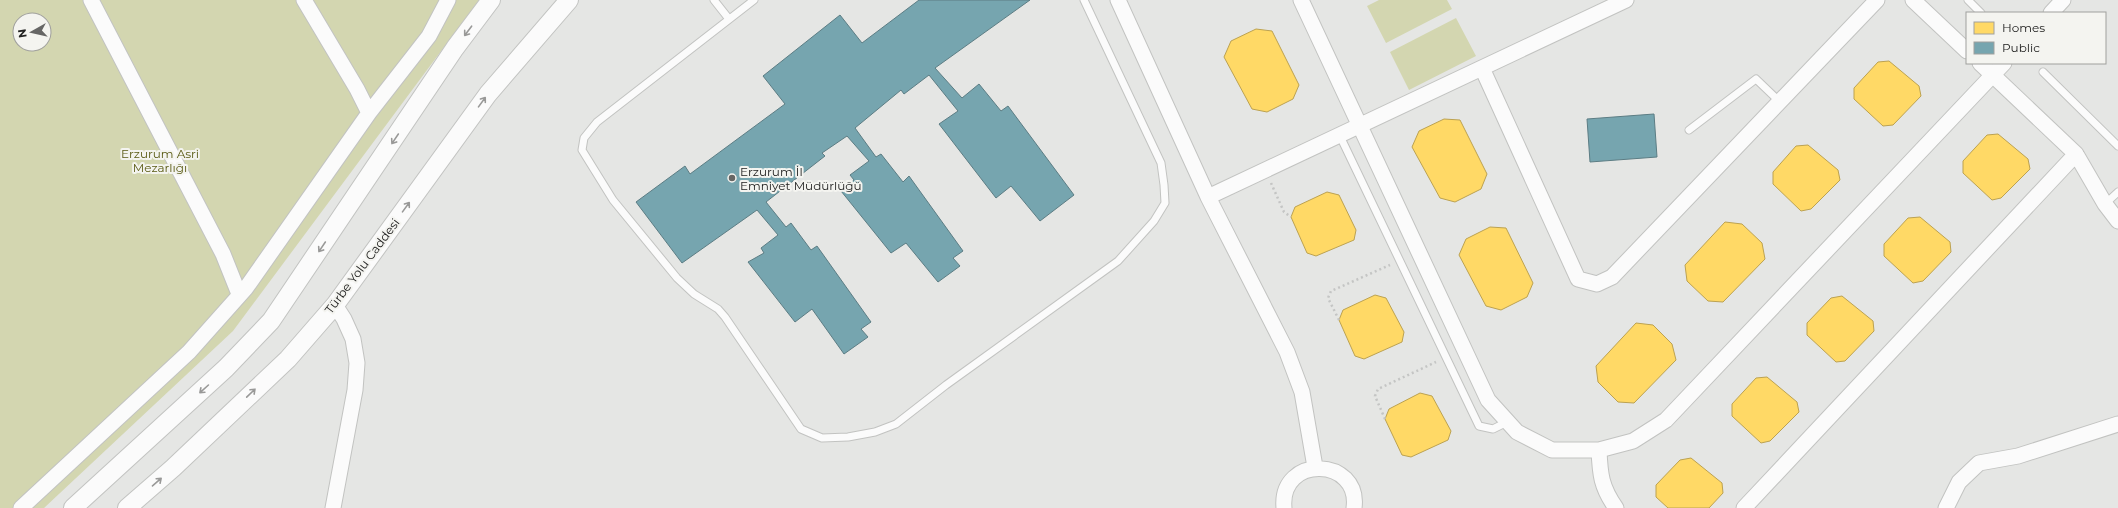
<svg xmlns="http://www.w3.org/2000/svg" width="2118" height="508" viewBox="0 0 2118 508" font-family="Montserrat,sans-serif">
<rect width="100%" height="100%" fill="#e5e6e4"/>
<path fill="#d3d6b0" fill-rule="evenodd" d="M0,0H479L233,331L44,508H0ZM20,20H44V44H20Z
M1379,0H1447L1452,9L1386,43L1367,6Z
M1456,18L1476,56L1409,90L1390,52Z"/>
<path fill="#ffd966" stroke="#bca251" d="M1256,29L1272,31L1299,85L1293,99L1267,112L1252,109L1224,57L1231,41Z
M1889,61L1919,86L1921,96L1893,125L1883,126L1854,99V88L1878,62Z
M1444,119L1460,120L1487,174L1481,189L1455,202L1440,198L1412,147L1419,131Z
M1998,134L2028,159L2030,169L2001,198L1992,200L1963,173V161L1987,135Z
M1808,145L1838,170L1840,180L1811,209L1801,211L1773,184V172L1796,146Z
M1327,192L1339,195L1356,230L1354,240L1316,256L1307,253L1291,217L1295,207Z
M1920,217L1950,242L1951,252L1923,281L1913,283L1884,256V244L1908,218Z
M1725,222L1742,224L1762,243L1765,259L1723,302L1708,301L1687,281L1685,265Z
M1490,227L1506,228L1533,283L1527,297L1501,310L1486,306L1459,255L1466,239Z
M1375,295L1386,298L1404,332L1402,342L1364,359L1355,356L1339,320L1343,310Z
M1842,296L1873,321L1874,331L1845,361L1836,362L1807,335V323L1831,298Z
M1636,323L1653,325L1672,344L1676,360L1634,403L1618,402L1598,382L1596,366Z
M1767,377L1797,402L1799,412L1770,441L1761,443L1732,416V404L1756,378Z
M1420,393L1432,396L1451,431L1448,440L1411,457L1402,455L1385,419L1389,409Z
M1691,458L1722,483L1723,493L1709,508H1668L1656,497V485L1680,460Z"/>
<path fill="#76a5af" stroke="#5c7d84" d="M919,0H1030L935,68L962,98L979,84L1001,111L1008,106L1074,195L1040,221L1011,186L996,198L939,124L958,111L929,75L904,94L901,90L855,128L876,157L881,154L903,182L909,176L963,251L953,258L960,266L938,282L906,243L891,253L841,191L854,180L850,175L869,161L847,136L822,153L825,156L766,202L786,227L791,223L811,250L817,246L871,322L861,329L868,337L844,354L812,309L795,322L748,262L764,253L761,248L778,235L757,210L682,263L636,202L685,166L690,174L785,104L763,76L840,15L862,43Z
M1654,114L1657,157L1590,162L1587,119Z"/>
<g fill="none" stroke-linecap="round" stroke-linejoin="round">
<g stroke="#c2c3c1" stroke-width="9">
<path id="service" d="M714,0L729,19
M754,0L597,122L584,138L582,150L613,200L677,278L694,294L718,309L725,317L801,429L822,438L848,437L875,432L896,424L946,385L1118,261L1154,221L1165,203L1164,185L1161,163L1084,0
M1968,0L1981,13
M2043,72L2118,146
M1689,130L1756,79L1780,102
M1339,134L1479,426L1493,429L1507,422
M2105,204L2118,192"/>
</g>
<g stroke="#c2c3c1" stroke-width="17">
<path id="minor" d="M91,0L223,254L239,294
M304,0L357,89L369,113
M1118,0L1208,197L1287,352L1302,392L1315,467
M1301,0L1488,400L1517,432L1552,450H1599L1633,441L1666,420L2004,63
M1913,0L1967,51
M2051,13L2063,0
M1980,63L2076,154L2105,204L2118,221
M1482,68L1578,279L1597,284L1612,277L1877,0
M1208,197L1626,0
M1599,450C1600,474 1601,487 1616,508
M21,508L189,352L246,288L369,113L429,36L448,0
M333,508L355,390L357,363L353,339L344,319L335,305
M1284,508C1279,454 1361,457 1354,508
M1744,508L2076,154
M1946,508L1959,482L1979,463L2018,456L2118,424"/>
</g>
<g stroke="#c2c3c1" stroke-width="20">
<path id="tertiary" d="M73,508L226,368L271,321L455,48L491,0
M127,508L173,468L288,359L335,305L488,94L569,0"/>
</g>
<path stroke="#c4c5c4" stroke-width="2.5" stroke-dasharray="2 3" stroke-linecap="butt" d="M1271,183L1284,212L1291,217
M1339,320L1328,298L1331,291L1390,265
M1385,419L1375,396L1378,389L1436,362"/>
<use href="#service" stroke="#fbfbfb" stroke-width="7"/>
<use href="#minor" stroke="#fbfbfb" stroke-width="15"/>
<use href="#tertiary" stroke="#fbfbfb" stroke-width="18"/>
</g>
<defs><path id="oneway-shaft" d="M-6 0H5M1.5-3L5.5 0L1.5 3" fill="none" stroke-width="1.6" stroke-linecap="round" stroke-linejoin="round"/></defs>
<g stroke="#999998">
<use href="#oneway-shaft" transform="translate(468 31) rotate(127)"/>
<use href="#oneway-shaft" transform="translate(482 102) rotate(-54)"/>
<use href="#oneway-shaft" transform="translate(395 139) rotate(124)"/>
<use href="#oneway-shaft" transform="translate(406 207) rotate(-54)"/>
<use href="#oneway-shaft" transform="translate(322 247) rotate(124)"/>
<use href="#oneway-shaft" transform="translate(204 389) rotate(138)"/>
<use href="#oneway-shaft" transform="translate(251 393) rotate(-44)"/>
<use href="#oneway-shaft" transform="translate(157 482) rotate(-41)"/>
</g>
<circle fill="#666665" stroke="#f4f4f0" stroke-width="1.5" cx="732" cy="178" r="4"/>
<g text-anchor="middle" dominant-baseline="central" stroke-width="4" stroke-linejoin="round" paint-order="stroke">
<g font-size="12" fill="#595a13" stroke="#f4f4f0">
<text x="160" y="153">Erzurum Asri<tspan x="160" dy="14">Mezarlığı</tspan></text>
</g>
<g font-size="12" fill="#212120" stroke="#f4f4f0" text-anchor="start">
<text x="740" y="171">Erzurum İl<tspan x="740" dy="14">Emniyet Müdürlüğü</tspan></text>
</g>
<g font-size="12" fill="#212120" stroke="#f4f4f0">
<text transform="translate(362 266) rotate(-53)">Türbe Yolu Caddesi</text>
</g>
</g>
<rect x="1966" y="12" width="140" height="52" fill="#f4f4f0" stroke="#a0a09d"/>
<rect x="1974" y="22" width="20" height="12" fill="#ffd966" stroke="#a0a09d"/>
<text x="2002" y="32" font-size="12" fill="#212120">Homes</text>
<rect x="1974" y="42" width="20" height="12" fill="#76a5af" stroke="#a0a09d"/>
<text x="2002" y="52" font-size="12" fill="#212120">Public</text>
<g transform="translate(32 32) rotate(262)"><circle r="19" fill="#f4f4f0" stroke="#a0a09d"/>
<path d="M0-3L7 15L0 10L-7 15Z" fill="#666665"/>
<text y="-6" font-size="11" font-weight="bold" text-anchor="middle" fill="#212120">N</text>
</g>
</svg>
